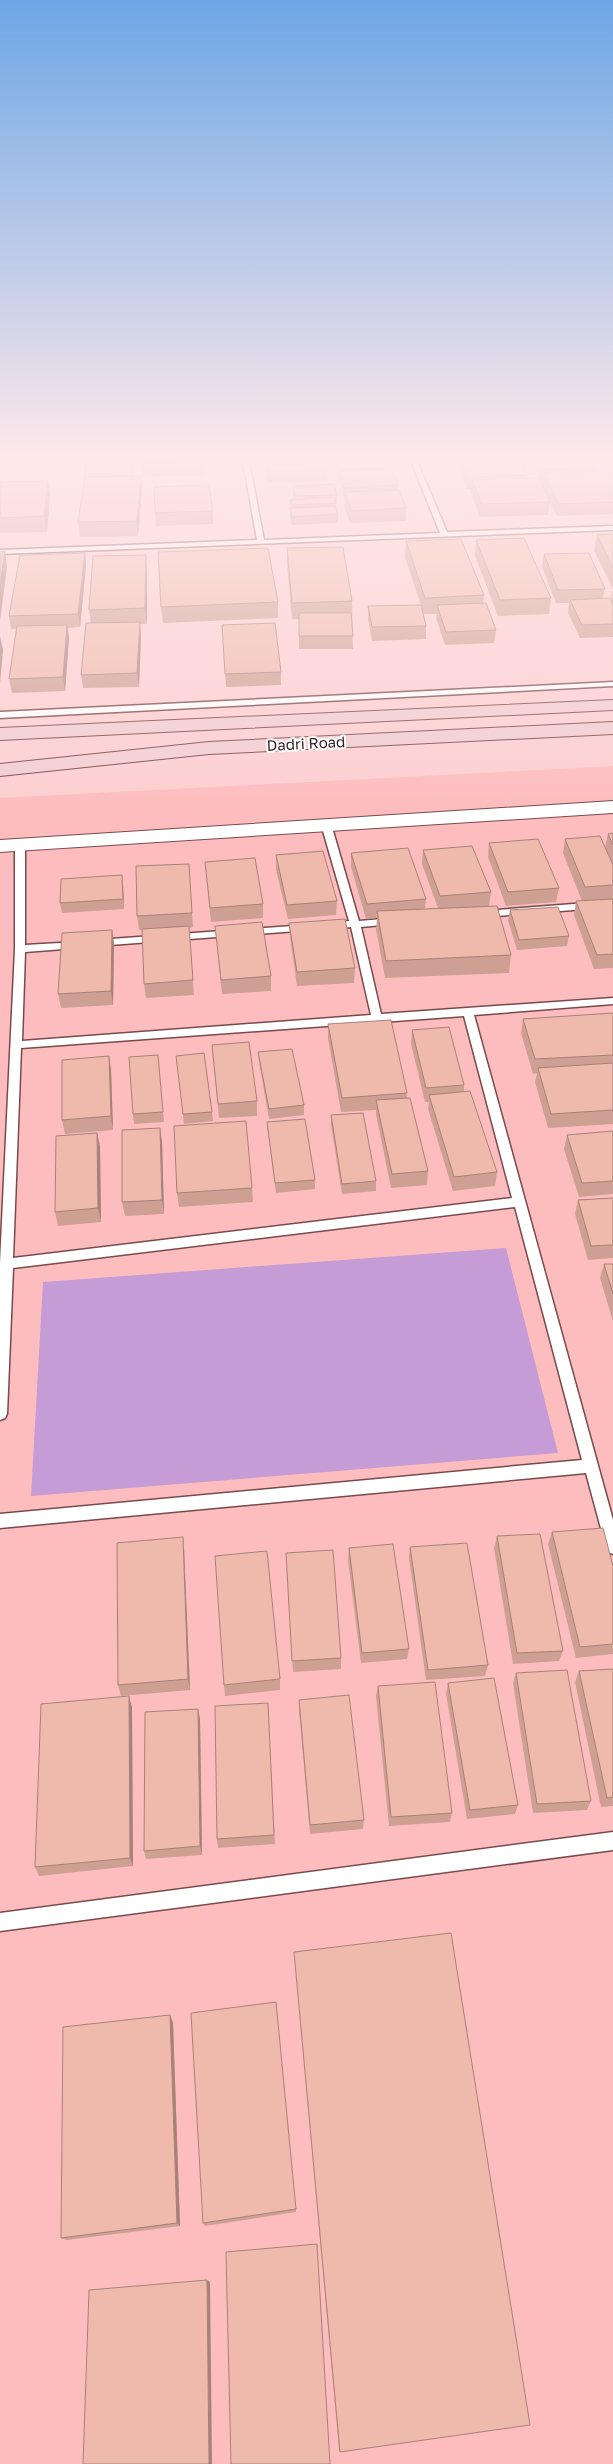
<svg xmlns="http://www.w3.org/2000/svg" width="613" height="2464" viewBox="0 0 613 2464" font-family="'Golos Text',sans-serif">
<rect width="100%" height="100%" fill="#fdcfd1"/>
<path fill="#fdbdbf" d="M613,766V2464H0V798Z"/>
<path fill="#c59cd5" d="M506,1248L558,1453L31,1496L43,1282Z"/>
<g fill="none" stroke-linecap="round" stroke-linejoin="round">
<g stroke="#794a4c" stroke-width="3">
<path id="service" d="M243,461H249L264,540L440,533L411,461H417L447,532L613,526V530L0,554V550L257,540Z
M613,682V686L0,718V712Z
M326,821L331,824L359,921L394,918L399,921L394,924L361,927L381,1014L613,998V1004L474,1015L613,1520V1554L608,1552L606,1547L586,1473L0,1528V1514L582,1460L515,1207L13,1268L7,1414L5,1418L0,1420V1263L15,949V845L20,842L25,845V945L77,942L82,945L77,948L25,952L22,1041L371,1015L351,927L329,929L324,926L329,923L349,921L321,824ZM464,1016L512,1198L13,1258L21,1048Z
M613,901V907L483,917L478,914L483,911Z
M306,925L310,926V930L97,946L92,943L97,940Z
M613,1832V1850L0,1931V1913Z"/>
</g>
<g stroke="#794a4c" stroke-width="2">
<path id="tertiary" d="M613,801V813L0,852V840Z"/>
</g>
<g stroke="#794a4c" stroke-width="2">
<path id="secondary" d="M613,700V710L0,740V728Z
M613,722V734L209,754L0,776V764L209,742Z"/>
</g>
<use href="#service" fill="#fff" fill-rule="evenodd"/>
<use href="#tertiary" fill="#fff" fill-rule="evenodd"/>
<use href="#secondary" fill="#f2ced1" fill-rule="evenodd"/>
</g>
<path fill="#cea093" d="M142,461H204L205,475L143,477Z
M266,461H325L328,469L327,481L268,483L266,469Z
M327,461H389L391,469L398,485V490L406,508V521L350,523L344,505L345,500L340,483V481H338L335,463H328Z
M456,461H521L527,475V478H539L531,461H592L596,468L595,472L613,478V514L557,516L542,486L543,481H540L550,502L548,515L480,517L471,492V489H466Z
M141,476L142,491L138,536L80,537L78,522L85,477Z
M48,481L50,496L47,532L0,533V482Z
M293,486L337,495V503L336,504V506L338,514V523L292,525L290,517V500L294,499L293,494Z
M213,511V524L156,526L155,513Z
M613,534V589L594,551L597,535Z
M476,540L551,598L549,614L498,616L475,556Z
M406,541L484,595L483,604L496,630L494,643L445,645L436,618L437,614H424L426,626V639L372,641L368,619V606L421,605L405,557Z
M287,548L352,601L353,649H299V619H292L287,564Z
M85,553L86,566L80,627L68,628L69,638L65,691L12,693L9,679L16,629H11L9,616Z
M544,554L605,589L603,598L611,600L612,591H613V637L580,638L568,613L569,603H556L542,567Z
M147,570V624H140L141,635L139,687L83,688L81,675L91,623L89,610Z
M278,602V618L163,623L161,607Z
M222,625L281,672V685L226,687Z
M613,833V968L594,969L574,915L576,901H582L563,853L565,839L605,847L608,834Z
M489,843L559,888L556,902L506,906L488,857Z
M423,850L491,892L489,906L511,955L509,973L385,978L376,929L377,918L366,919L351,867V853L426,899L425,909L438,908L422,864Z
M276,855L337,901L336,915L288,919L276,870Z
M205,862L263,904V918L211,922Z
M189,864L193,927L189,928L194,995L146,998L144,984L142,930H139L137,916Z
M123,885L124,909L62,913L60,903Z
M510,910L569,936L567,946L517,950L508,920Z
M289,923L355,968L354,983L297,986L290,937Z
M215,926L271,976V991L222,994Z
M112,930L114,945L113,1005L61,1008L58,994Z
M613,1013V1124L548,1128L535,1082L537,1073L533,1074L521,1033L523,1019Z
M328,1024L407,1093V1098L428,1171L427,1185L391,1188L376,1114V1110L341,1112L328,1038Z
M412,1030L464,1085V1092L497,1172L495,1186L453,1191L428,1109L429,1102H425L411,1044Z
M212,1045L257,1101V1116L219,1118Z
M258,1052L304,1105V1115L269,1119L259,1062Z
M158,1055L164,1122L134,1124L133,1114Z
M109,1056L111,1070L113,1130L65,1134L62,1120Z
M176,1056L212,1112L213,1121L184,1124Z
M331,1115L376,1181V1191L342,1194L331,1125Z
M267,1122L315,1180V1189L276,1193L268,1132Z
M160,1128L162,1142L164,1214L125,1216L122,1202Z
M613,1131V1194L579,1197L564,1149L567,1135Z
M97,1133L100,1147L101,1222L58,1226L55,1212Z
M252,1188L253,1202L179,1207L177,1193Z
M613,1198V1258L588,1260L575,1214L578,1200Z
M604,1264H613V1321L600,1278Z
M552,1532L613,1566V1654L576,1658L548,1544Z
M497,1536L563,1651L559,1661L513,1664L494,1548Z
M410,1547L488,1665L485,1676L426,1680L409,1558Z
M349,1548L409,1649L407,1659L361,1663L348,1560Z
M184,1549L190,1690L121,1696L118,1685Z
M286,1553L341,1658V1669L293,1672Z
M613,1669V1806L601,1807L575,1682L579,1671Z
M516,1673L591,1801L587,1810L533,1813L513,1683Z
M280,1679V1690L225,1696L224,1685Z
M448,1683L518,1805L515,1814L467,1819L446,1694Z
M378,1686L452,1813L450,1822L389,1826L376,1696Z
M299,1700L364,1820L363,1829L310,1834L299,1710Z
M268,1703L275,1844L218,1848L217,1839Z
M132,1707L133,1866L39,1876L35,1867Z
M198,1709L200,1719L202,1855L146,1859L144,1851Z
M294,1952L340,2452L339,2449Z
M170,2015L173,2023L180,2226L67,2240L61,2238Z
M296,2209V2212L205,2226L203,2223Z"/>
<path fill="#a78278" d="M141,476L142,491L138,536L137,521Z
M48,481L50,496L47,532L44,516Z
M5,551L7,567L0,621V584Z
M85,553L86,566L80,627L78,614Z
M146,555L147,570V624L145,608Z
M140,622L141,635L139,687L137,673Z
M67,625L69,638L65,691L63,677Z
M0,636L3,650L0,683Z
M122,875L123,885L124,909L123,899Z
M112,930L114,945L113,1005L111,991Z
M109,1056L111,1070L113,1130L111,1116Z
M160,1128L162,1142L164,1214L162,1200Z
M97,1133L100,1147L101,1222L98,1208Z
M183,1537L184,1549L190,1690L188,1679Z
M129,1696L132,1707L133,1866L130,1858Z
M198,1709L200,1719L202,1855L200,1846Z
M170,2015L173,2023L180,2226L177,2223Z
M207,2280L210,2282L212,2464H209Z"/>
<path fill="#efbaab" stroke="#a78278" d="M85,461H132L133,476L85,477Z
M142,461H179L142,462Z
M266,461H325L328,469L268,471Z
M337,461H389L391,468L339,469Z
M461,461H521L527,475L467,477Z
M538,461H592L596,468L542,469Z
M392,469L398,485L344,488L340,471Z
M610,472L613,478V502L559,504L544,473Z
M141,476L137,521L78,522L85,477Z
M539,478L550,502L482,504L472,480Z
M48,481L44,516L0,518V482Z
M334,484L337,495L295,496L293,486Z
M209,485L213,511L155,513L154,487Z
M399,490L406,508L351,511L345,492Z
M334,497L336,503L291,505L290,500Z
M335,506L338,514L292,517L290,508Z
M613,534V567L597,535Z
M524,538L551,598L500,600L476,540Z
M461,539L484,595L425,598L406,541Z
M343,547L352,601L292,603L287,548Z
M268,548L278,602L161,607L158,552Z
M5,551L0,584V552Z
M85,553L78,614L9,616L20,555Z
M589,553L605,589L558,590L544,554Z
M146,555L145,608L89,610L93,556Z
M610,598L613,605V624L582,625L570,600Z
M486,603L496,630L446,632L437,605Z
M421,605L426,626L372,627L368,606Z
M299,613H351L353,636H299Z
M140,622L137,673L81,675L86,623Z
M275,623L281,672L225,674L222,625Z
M67,625L63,677L9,679L17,626Z
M613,833V845L608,834Z
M600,836L613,865V885L585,887L565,839Z
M538,839L559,888L508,892L489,843Z
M472,846L491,892L440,896L423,850Z
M408,848L426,899L367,904L351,853Z
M323,851L337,901L287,905L276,855Z
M255,858L263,904L210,908L205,862Z
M189,864L192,913L137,916L136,866Z
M122,875L123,899L60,903L61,879Z
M613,899V954L597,955L576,901Z
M497,906L511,955L386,961L377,911Z
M558,907L569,936L519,940L510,910Z
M345,919L355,968L297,972L289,923Z
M262,922L271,976L221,980L215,926Z
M189,926L193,980L144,984L142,929Z
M112,930L111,991L58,994L62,933Z
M613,1013V1055L535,1059L523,1019Z
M391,1020L407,1093L342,1098L328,1024Z
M449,1027L464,1085L426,1088L412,1030Z
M249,1042L257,1101L218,1104L212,1045Z
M292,1049L304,1105L269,1109L258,1052Z
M204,1053L212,1112L183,1114L176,1056Z
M158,1055L163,1112L133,1114L129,1057Z
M109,1056L111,1116L62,1120V1060Z
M613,1063V1110L551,1114L538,1068Z
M470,1091L497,1172L454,1177L429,1095Z
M410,1098L428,1171L392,1174L376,1100Z
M363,1113L376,1181L342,1184L331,1115Z
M305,1119L315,1180L275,1183L267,1122Z
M246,1121L252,1188L177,1193L174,1126Z
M160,1128L162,1200L122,1202V1130Z
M613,1131V1181L582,1183L567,1135Z
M97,1133L98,1208L55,1212L56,1136Z
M613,1198V1245L591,1246L578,1200Z
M604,1264H613V1294Z
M603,1528L613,1566V1644L580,1647L552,1532Z
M540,1534L563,1651L517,1653L497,1536Z
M183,1537L188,1679L118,1685L117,1543Z
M467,1543L488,1665L428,1670L410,1547Z
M393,1544L409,1649L362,1653L349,1548Z
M333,1550L341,1658L292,1661L286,1553Z
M267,1551L280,1679L224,1685L215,1556Z
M613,1669V1797L607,1798L579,1671Z
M567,1670L591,1801L537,1804L516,1673Z
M494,1678L518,1805L470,1810L448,1683Z
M435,1682L452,1813L391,1817L378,1686Z
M349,1695L364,1820L310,1825L299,1700Z
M129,1696L130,1858L35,1867L41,1704Z
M268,1703L274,1835L217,1839L215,1706Z
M198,1709L200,1846L144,1851L145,1712Z
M451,1933L530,2425L340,2452L294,1952Z
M276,2002L296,2209L203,2223L191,2013Z
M170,2015L177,2223L61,2238L63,2027Z
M317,2244L330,2464H231L226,2252Z
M207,2280L209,2464H83L89,2290Z"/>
<linearGradient id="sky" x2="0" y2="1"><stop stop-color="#6da6e6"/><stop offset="0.57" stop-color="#fee9ea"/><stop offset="1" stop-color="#fee9ea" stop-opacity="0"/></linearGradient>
<rect width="613" height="806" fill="url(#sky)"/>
<g text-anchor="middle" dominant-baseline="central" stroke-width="4" stroke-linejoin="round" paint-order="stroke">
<g font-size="15" fill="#321e1f" stroke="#fefefe">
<text transform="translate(306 743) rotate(-3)">Dadri Road</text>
</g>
</g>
</svg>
